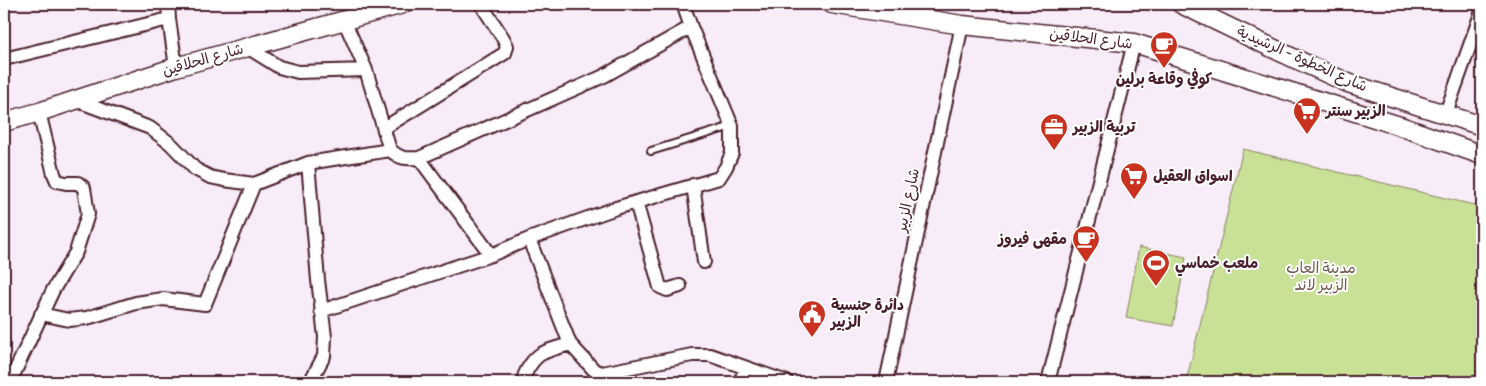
<svg xmlns="http://www.w3.org/2000/svg" width="1486" height="386" viewBox="0 0 1486 386" font-family="Pangolin,'Playpen Sans Arabic',sans-serif">
<rect width="100%" height="100%" fill="#f8ecf8"/>
<filter id="ink" filterUnits="userSpaceOnUse"><feTurbulence type="fractalNoise" baseFrequency=".02" numOctaves="2"/><feDisplacementMap in="SourceGraphic" scale="10" xChannelSelector="R" yChannelSelector="G"/><feConvolveMatrix kernelMatrix="1 2 1 2 8 2 1 2 1" color-interpolation-filters="sRGB"/></filter>
<g filter="url(#ink)">
<path fill="#c8e197" stroke="#898061" d="M1243,149L1482,207V375L1480,382H1186Z
M1139,247L1186,257L1173,326L1126,318Z"/>
<g fill="none" stroke-linecap="round" stroke-linejoin="round">
<g stroke="#4a1f2b" stroke-width="10">
<path id="service" d="M651,151L732,126"/>
</g>
<g stroke="#4a1f2b" stroke-width="16">
<path id="minor" d="M168,4L169,19L176,67
M344,20L366,70L390,150C401,159 405,159 419,158L604,76L691,27
M247,47L279,67L298,72L366,70
M4,59L169,19
M75,100L150,128L171,144L195,169L210,177L224,180L254,184L308,163L390,150
M1446,113L1482,11
M384,128L505,53L507,46L503,38L481,4
M419,158L491,255
M308,163L318,280L325,337L324,356L310,382
M693,185L704,262
M636,202L660,287L667,290L680,286
M529,239L570,344L594,370L602,373L692,355H710L787,382
M321,311L491,255L529,239L616,208L719,178L726,167L732,153V126L691,27L683,4
M41,314L69,320L87,318L136,303L163,299L205,304L254,184
M10,382L53,290L76,252L88,214L84,188L78,183H66L57,181L54,174L39,112
M523,382C524,372 534,357 543,353C551,349 561,347 570,344
M740,382L746,368
M886,382L962,25
M1048,382L1134,43"/>
</g>
<g stroke="#4a1f2b" stroke-width="21">
<path id="secondary" d="M832,4L962,25L1134,43L1400,126L1482,155
M1181,4L1291,57L1348,83L1482,126
M4,122L39,112L176,67L403,4"/>
</g>
<use href="#service" stroke="#fff" stroke-width="6"/>
<use href="#minor" stroke="#fff" stroke-width="12"/>
<use href="#secondary" stroke="#fff" stroke-width="18"/>
</g>
</g>
<defs>
<g id="cafe-pin" transform="scale(1.4375)"><path d="M0 17L-7.5 6A9.5 9.5 0 1 1 7.5 6Z" fill="#c8321e" stroke="#fff"/><path d="M-5.5-4.5H6V0H3Q3 3.5 0 3.5H-2.5Q-5.5 3.5-5.5 0ZM3-3.2v2h1.7v-2ZM-6 4.5H4V6H-6Z" fill="#fff"/></g>
<g id="supermarket-pin" transform="scale(1.4375)"><path d="M0 17L-7.5 6A9.5 9.5 0 1 1 7.5 6Z" fill="#c8321e" stroke="#fff"/><path d="M-6-5.5h2.5l.6 2H6L4.5 2H-2.5L-4.4-4H-6ZM-1.5 3.2a1.3 1.3 0 1 0 .1 0ZM3 3.2a1.3 1.3 0 1 0 .1 0Z" fill="#fff"/></g>
<g id="office-pin" transform="scale(1.4375)"><path d="M0 17L-7.5 6A9.5 9.5 0 1 1 7.5 6Z" fill="#c8321e" stroke="#fff"/><path d="M-6-3h4V-5.5h4V-3h4V5H-6ZM-1-4.5V-3h2v-1.5ZM-6 0V1H6V0Z" fill="#fff"/></g>
<g id="stadium-pin" transform="scale(1.4375)"><path d="M0 17L-7.5 6A9.5 9.5 0 1 1 7.5 6Z" fill="#c8321e" stroke="#fff"/><path d="M0-5a6.5 5 0 1 0 0 10a6.5 5 0 1 0 0-10ZM-3.5-1.8h7v3.6h-7Z" fill="#fff"/></g>
<g id="civic-pin" transform="scale(1.4375)"><path d="M0 17L-7.5 6A9.5 9.5 0 1 1 7.5 6Z" fill="#c8321e" stroke="#fff"/><path d="M-.6-6.5H3V-4.5H.6V-3L4-1V1h2V6H-6V1h2V-1L-.6-3ZM-1.2 2.5V6h2.4V2.5Z" fill="#fff"/></g>
</defs>
<g fill-rule="evenodd">
<use href="#cafe-pin" x="1164" y="45"/>
<use href="#supermarket-pin" x="1307" y="111"/>
<use href="#office-pin" x="1054" y="127"/>
<use href="#supermarket-pin" x="1134" y="176"/>
<use href="#cafe-pin" x="1086" y="239"/>
<use href="#stadium-pin" x="1156" y="263"/>
<use href="#civic-pin" x="812" y="314"/>
</g>
<g text-anchor="middle" dominant-baseline="central" stroke-width="4" stroke-linejoin="round" paint-order="stroke">
<g font-size="15" fill="#4a1f2b" stroke="#fff">
<text transform="translate(1091 39) rotate(7)">شارع الحلاقين</text>
<text transform="translate(1302 59) rotate(24)">شارع الخطوة - الرشيدية</text>
<text transform="translate(203 60) rotate(-16)">شارع الحلاقين</text>
<text transform="translate(908 200) rotate(-78)">شارع الزبير</text>
</g>
<g font-size="15" font-weight="bold" fill="#4a1f2b" stroke="#fff" text-anchor="start">
<text x="1164" y="79" text-anchor="middle">كوفي وقاعة برلين</text>
<text x="1326" y="111">الزبير سنتر</text>
<text x="1073" y="127">تربية الزبير</text>
<text x="1153" y="176">اسواق العقيل</text>
<text x="1067" y="239" text-anchor="end">مقهى فيروز</text>
<text x="1175" y="263">ملعب خماسي</text>
<text x="831" y="305">دائرة جنسية<tspan x="831" dy="17">الزبير</tspan></text>
</g>
<g font-size="15" fill="#70594b" stroke="#fff">
<text x="1321" y="268">مدينة العاب<tspan x="1321" dy="17">الزبير لاند</tspan></text>
</g>
</g>
<rect width="1486" height="386" fill="none" stroke="#fff" stroke-width="20"/>
<rect x="10" y="10" width="1466" height="366" fill="none" stroke="#4a1f2b" stroke-width="2" filter="url(#ink)"/>
</svg>
